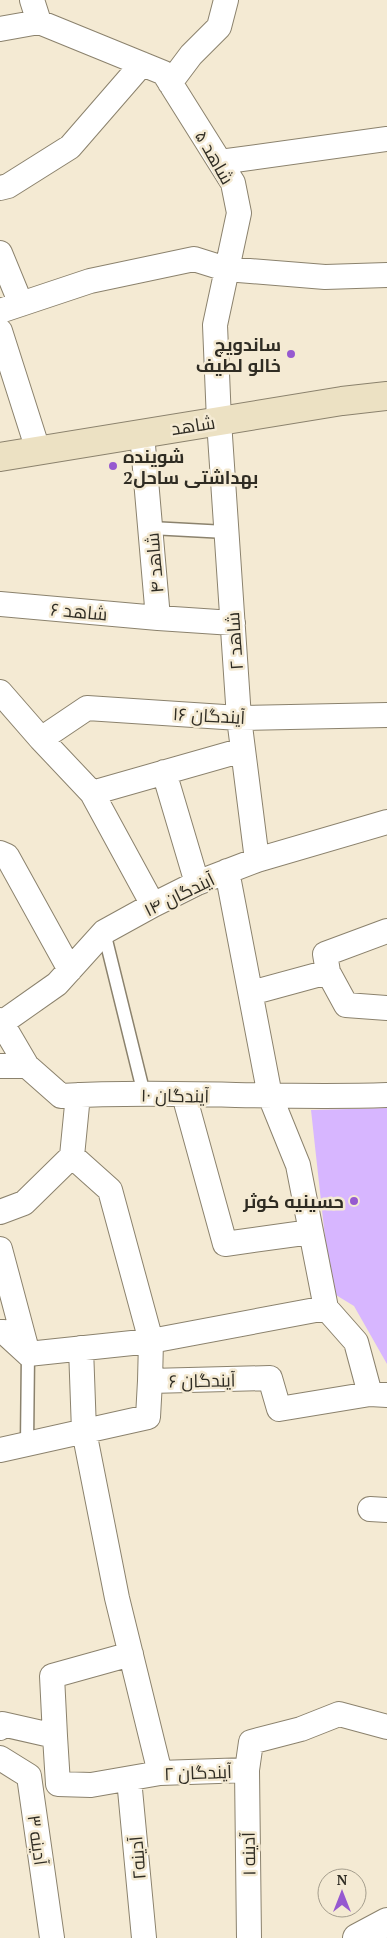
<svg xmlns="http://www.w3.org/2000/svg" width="387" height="1938" viewBox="0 0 387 1938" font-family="'PT Serif',Cairo,serif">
<rect width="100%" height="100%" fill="#f4ead3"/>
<path fill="#d7b6ff" d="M387,1108V1364L354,1306L331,1292L311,1110Z"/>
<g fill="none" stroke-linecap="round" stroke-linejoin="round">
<g stroke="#8b826d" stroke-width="15">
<path id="service" d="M151,528L226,532
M104,932L144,1094
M27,1444L28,1354"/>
</g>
<g stroke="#8b826d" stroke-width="26">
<path id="minor" d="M32,0L39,22
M0,29L39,22L164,73L233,183L239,213L215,325L219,421L239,718L257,860
M170,83L191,55L219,27L226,0
M220,162L387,139
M0,188L8,186L70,147L142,64
M0,253L21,304L0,311
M21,304L90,281L194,259L226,269L325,277L387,275
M0,331L38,450
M142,434L158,618L233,623
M0,604L158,618
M0,692L41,739L92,793L153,905
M41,739L87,708L239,718L387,715
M164,772L197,883
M92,793L243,750
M0,853L7,856L70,970
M227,871L270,1096L298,1165L326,1308L356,1342L370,1394
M328,972L325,954L387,931
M251,993L328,972L346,1005L387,1008
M0,1020L27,1066L61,1096C170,1090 278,1099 387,1095
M3,1022L57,984L104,932L153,905L197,883L257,860L387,822
M0,1066H27
M184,1095L225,1244L311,1232
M72,1156L110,1190L151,1341L150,1381
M0,1212L24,1203L72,1156L78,1095
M0,1249L28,1354
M0,1332H4L28,1354L151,1341L326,1308
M81,1348L84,1431L117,1598L160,1773
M0,1450L148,1417L150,1381L270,1378L279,1409L370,1394L387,1395
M370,1509L387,1510
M0,1728L2,1724L55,1736L58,1784L91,1785L160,1773L247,1770L251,1742L301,1729L339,1714L387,1727
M55,1736L52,1676L131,1654
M0,1758L29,1776L52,1938
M247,1770L249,1938
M129,1779L144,1938"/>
</g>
<g stroke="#8b826d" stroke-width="30">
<path id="tertiary" d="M357,1938L387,1922"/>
</g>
<g stroke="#8b826d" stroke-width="30">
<path id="secondary" d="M0,457L342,401L387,396"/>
</g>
<use href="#service" stroke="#fff" stroke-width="12"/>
<use href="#minor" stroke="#fff" stroke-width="24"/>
<use href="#tertiary" stroke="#fff" stroke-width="28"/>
<use href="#secondary" stroke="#ece1c3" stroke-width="28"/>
</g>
<g fill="#9659d0" stroke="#f4ead3" stroke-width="2">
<circle cx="291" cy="354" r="5"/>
<circle cx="113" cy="466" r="5"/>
<circle cx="354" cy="1201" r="5"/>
</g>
<g text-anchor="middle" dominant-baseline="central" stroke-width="5" stroke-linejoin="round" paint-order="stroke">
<g font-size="18" fill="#2f2c23" stroke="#f4ead3">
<text transform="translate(215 157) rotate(60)">شاهد ۵</text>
<text transform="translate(193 425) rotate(-9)">شاهد</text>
<text transform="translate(154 563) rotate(-95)">شاهد ۴</text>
<text transform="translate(79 611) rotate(5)">شاهد ۶</text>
<text transform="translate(234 641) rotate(-94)">شاهد ۲</text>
<text transform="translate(209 715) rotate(3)">آیندگان ۱۶</text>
<text transform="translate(179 894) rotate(-26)">آیندگان ۱۴</text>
<text transform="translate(175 1095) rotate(1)">آیندگان ۱۰</text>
<text transform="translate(202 1380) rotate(-1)">آیندگان ۶</text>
<text transform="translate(198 1772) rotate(-2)">آیندگان ۲</text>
<text transform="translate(38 1840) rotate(82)">آدینه ۳</text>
<text transform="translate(248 1854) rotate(-91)">آدینه ۱</text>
<text transform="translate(137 1858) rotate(-95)">آدینه۲</text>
</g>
<g font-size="18" font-weight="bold" fill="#2f2c23" stroke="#f4ead3" text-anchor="end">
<text x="281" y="344">ساندویچ<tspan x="281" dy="21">خالو لطیف</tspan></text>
<text x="123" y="456" text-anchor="start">شوینده<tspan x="123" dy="21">بهداشتی ساحل2</tspan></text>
<text x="344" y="1201">حسینیه کوثر</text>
</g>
</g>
<g transform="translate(342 1893)"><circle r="24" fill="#f4ead3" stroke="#a59e8d"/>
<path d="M0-4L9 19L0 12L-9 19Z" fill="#9659d0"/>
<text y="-8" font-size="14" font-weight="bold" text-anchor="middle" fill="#2f2c23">N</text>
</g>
</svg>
